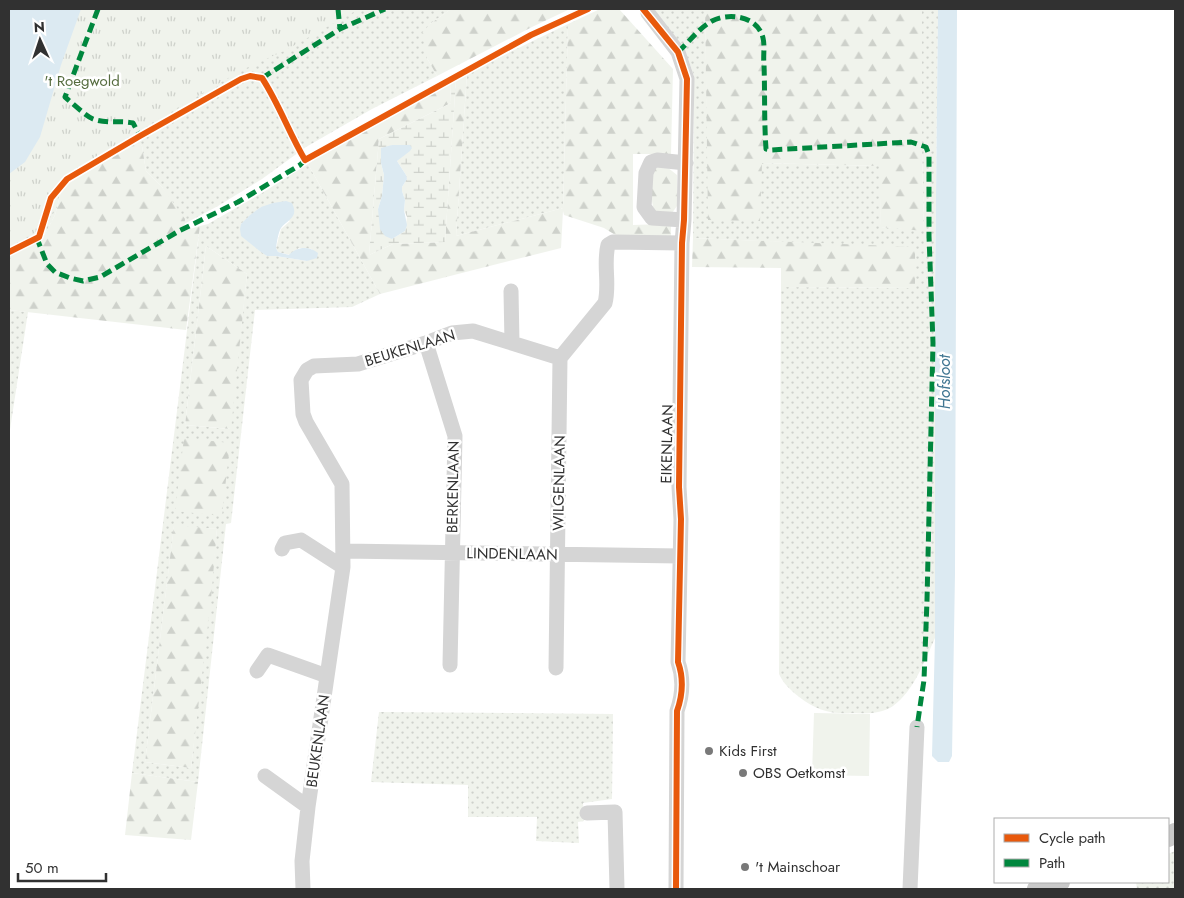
<svg xmlns="http://www.w3.org/2000/svg" width="1184" height="898" viewBox="0 0 1184 898" font-family="Jost,sans-serif">
<defs>
<pattern id="grass-dots" width="8" height="8" patternUnits="userSpaceOnUse" patternTransform="scale(1.25)"><rect width="8" height="8" fill="#f0f3ec"/><path d="M2 2h.1M6 6h.1" fill="none" stroke="#ced1cb" stroke-width="1.8" stroke-linecap="round"/></pattern>
<pattern id="forest-firs" width="22" height="20" patternUnits="userSpaceOnUse" patternTransform="scale(1.25)"><rect width="22" height="20" fill="#f0f3ec"/><path d="M5 1l3.5 6h-7zM16 11l3.5 6h-7z" fill="#ced1cb"/></pattern>
<pattern id="wetland-marsh" width="20" height="14" patternUnits="userSpaceOnUse" patternTransform="scale(1.25)"><rect width="20" height="14" fill="#f0f3ec"/><path d="M1 5h8M5 5V1M11 12h8M15 12V8" fill="none" stroke="#ced1cb"/></pattern>
<pattern id="park-tufts" width="24" height="20" patternUnits="userSpaceOnUse" patternTransform="scale(1.25)"><rect width="24" height="20" fill="#f0f3ec"/><path d="M3 7l-1-3M5 7V3M7 7l1-3M15 17l-1-3M17 17v-4M19 17l1-3" fill="none" stroke="#ced1cb"/></pattern>
</defs>
<rect width="100%" height="100%" fill="#fff"/>
<path fill="url(#grass-dots)" fill-rule="evenodd" d="M288,9H451L430,24L427,58L437,76L372,109L306,147L262,179L218,206L184,224L162,187L146,171L142,146L137,140L75,176L62,188L55,215L45,234L9,257V242L51,180Z
M654,9H705L709,220L762,163L880,166L881,227L924,230L922,150V9H938L935,288V638C925,660 914,691 893,706C883,713 868,714 856,713C846,713 835,714 826,711C813,708 796,696 787,686C784,683 781,678 779,674L781,287L914,288L915,248L693,238L694,76L688,59Z
M568,24L563,208L456,236L467,73Z
M308,164L380,294L352,307L255,310L231,523L226,524L198,782L132,773L200,226L208,224L262,193ZM261,207L290,221L281,229L276,248L278,252L290,255L299,248L312,249L307,261L276,256H267L242,236L241,224ZM206,246L247,274L230,429L185,425ZM174,526L217,529L191,768L145,762Z
M9,310L28,312L9,436Z
M379,712L613,714L612,799L583,803L584,821L578,822L579,843L536,841L537,817H468V785L371,782Z
M1175,851V889H1137L1136,882H1168V854Z"/>
<path fill="url(#forest-firs)" d="M451,9H570L532,27L437,76L427,58L422,33L430,24Z
M600,9H619L673,69L671,154H633V225L662,224L671,226V237L617,236L604,228L564,215L563,211L561,248L454,275L380,294L308,164L318,157L348,141L450,83L451,103L379,139L369,255L393,244L445,242L456,79L467,73L456,236L563,208L568,24Z
M705,9H922V150L924,231L881,227L879,166L762,163L760,221L708,220Z
M137,139L142,146L146,171L162,187L185,219L184,229L183,231L200,226L186,330L9,310V257L45,234L55,215L62,188L75,176Z
M658,167H667L677,175V206L672,213H656C649,203 652,182 653,170Z
M693,238L915,247V288L781,287V268L692,267Z
M206,246L247,274L231,429L185,425Z
M184,438L230,443L222,516L175,511Z
M174,525L217,529L211,599L191,768L145,762Z
M132,773L198,782L191,840L125,835Z"/>
<path fill="url(#wetland-marsh)" fill-rule="evenodd" d="M456,79L445,242L393,244L369,255L379,139L451,103L450,83ZM392,145L399,146V159L397,161L406,175L407,179L402,187V191L405,200L404,210L407,217L405,231L392,239L378,209L382,196L384,175L381,163V152Z"/>
<path fill="url(#park-tufts)" d="M9,9H359L286,50L242,70L143,128L63,179L56,205L47,225L9,248Z"/>
<path fill="#f0f3ec" d="M814,713L870,714L869,776L812,775Z"/>
<path fill="#dceaf2" d="M9,9H81L61,65L40,137L25,162L9,174Z
M938,9H957L955,573L952,756L949,762H938L932,756L935,638V288Z
M392,145H410L412,148L410,151L397,161L406,175L407,179L402,187V191L405,200L404,210L407,225L405,231L392,239L385,236L380,229L378,209L382,196L384,175L381,163V148Z
M286,201L292,203C299,218 288,219 281,228C278,233 277,242 276,248L278,252L289,255C297,246 309,246 318,253L317,258L307,261L276,256H267L261,252L241,236L240,229L241,224L250,215L261,207L273,203Z"/>
<g fill="none" stroke-linecap="round" stroke-linejoin="round">
<path stroke="#d5d5d5" stroke-width="15" d="M647,9L648,13L678,52L687,79L684,220L682,243L679,487L681,519L678,662C684,679 683,694 677,711L676,889
M684,220L652,218L644,207L646,173L651,162L657,160L686,163
M511,291L512,343
M426,343L455,436L450,665
M282,549L285,543L301,540L343,567
M344,551L680,556
M556,668L560,358
M257,671L268,655L327,676
M265,776L308,807
M587,813L615,812L617,889
M303,889L302,861L308,807L343,567L342,484L306,422L303,414L301,380L307,370L314,366L358,364L426,343L452,333L473,331L560,358L605,303C610,284 603,264 608,245L613,242L682,243
M910,889L917,727"/>
<path stroke="#c9c9c9" stroke-width="20" d="M1168,837L1175,833
M1037,889L1060,882"/>
<path stroke="#00873e" stroke-width="5" stroke-dasharray="10 5" stroke-linecap="butt" d="M98,9L65,97C72,103 86,116 93,119C106,124 121,120 133,123L140,136
M338,9L340,29
M678,52C689,42 699,28 712,21C729,12 758,16 763,38C765,46 763,56 764,64C765,93 764,120 766,149L771,150L911,142L926,147L929,155V236L933,343L927,600L924,680L917,727
M262,78L340,29L385,9
M39,237L38,241L47,264L55,272L70,278L83,281L100,277L179,231L238,202L300,165L305,160"/>
<g stroke="#fff" stroke-width="9">
<path id="cycleway" d="M643,9L678,52L687,79L684,220L682,243L679,487L681,519L678,662C684,679 683,694 677,711L676,889
M9,252L39,237L51,198L67,179L140,136L241,79L250,76L262,78C279,104 289,133 305,160L531,35L588,9"/>
</g>
<use href="#cycleway" stroke="#e8590c" stroke-width="6"/>
</g>
<g fill="#797979" stroke="#fff" stroke-width="2">
<circle cx="709" cy="751" r="5"/>
<circle cx="743" cy="773" r="5"/>
<circle cx="745" cy="867" r="5"/>
</g>
<g text-anchor="middle" dominant-baseline="central" stroke-width="5" stroke-linejoin="round" paint-order="stroke">
<g font-size="15" fill="#566c3f" stroke="#fff">
<text x="82" y="81">'t Roegwold</text>
</g>
<g font-size="15" fill="#313131" stroke="#fff">
<text transform="translate(410 348) rotate(-17)">BEUKENLAAN</text>
<text transform="translate(667 444) rotate(-89)">EIKENLAAN</text>
<text transform="translate(559 483) rotate(-89)">WILGENLAAN</text>
<text transform="translate(453 487) rotate(-89)">BERKENLAAN</text>
<text transform="translate(512 554) rotate(1)">LINDENLAAN</text>
<text transform="translate(318 741) rotate(-82)">BEUKENLAAN</text>
</g>
<g font-size="15" fill="#313131" stroke="#fff" text-anchor="start">
<text x="719" y="751">Kids First</text>
<text x="753" y="773">OBS Oetkomst</text>
<text x="755" y="867">'t Mainschoar</text>
</g>
<g font-size="16" font-style="italic" fill="#407692" stroke="#fff">
<text transform="translate(944 382) rotate(-90)">Hofsloot</text>
</g>
</g>
<rect width="1184" height="898" fill="none" stroke="#313131" stroke-width="20"/>
<rect x="994" y="818" width="175" height="65" fill="#ffffff" stroke="#adadad"/>
<rect x="1004" y="834" width="25" height="8" fill="#e8590c" stroke="#adadad"/>
<text x="1039" y="843" font-size="15" fill="#313131">Cycle path</text>
<rect x="1004" y="859" width="25" height="8" fill="#00873e" stroke="#adadad"/>
<text x="1039" y="868" font-size="15" fill="#313131">Path</text>
<g transform="translate(40 40) rotate(357)" stroke="#ffffff" stroke-width="4" paint-order="stroke">
<path d="M0-4L9 19L0 12L-9 19Z" fill="#313131"/>
<text y="-8" font-size="14" font-weight="bold" text-anchor="middle" fill="#313131">N</text>
</g>
<path d="M18 873v8h88v-8" fill="none" stroke="#313131" stroke-width="2.5"/>
<text x="25" y="873" font-size="15" fill="#313131" stroke="#ffffff" stroke-width="4" paint-order="stroke">50 m</text>
</svg>
